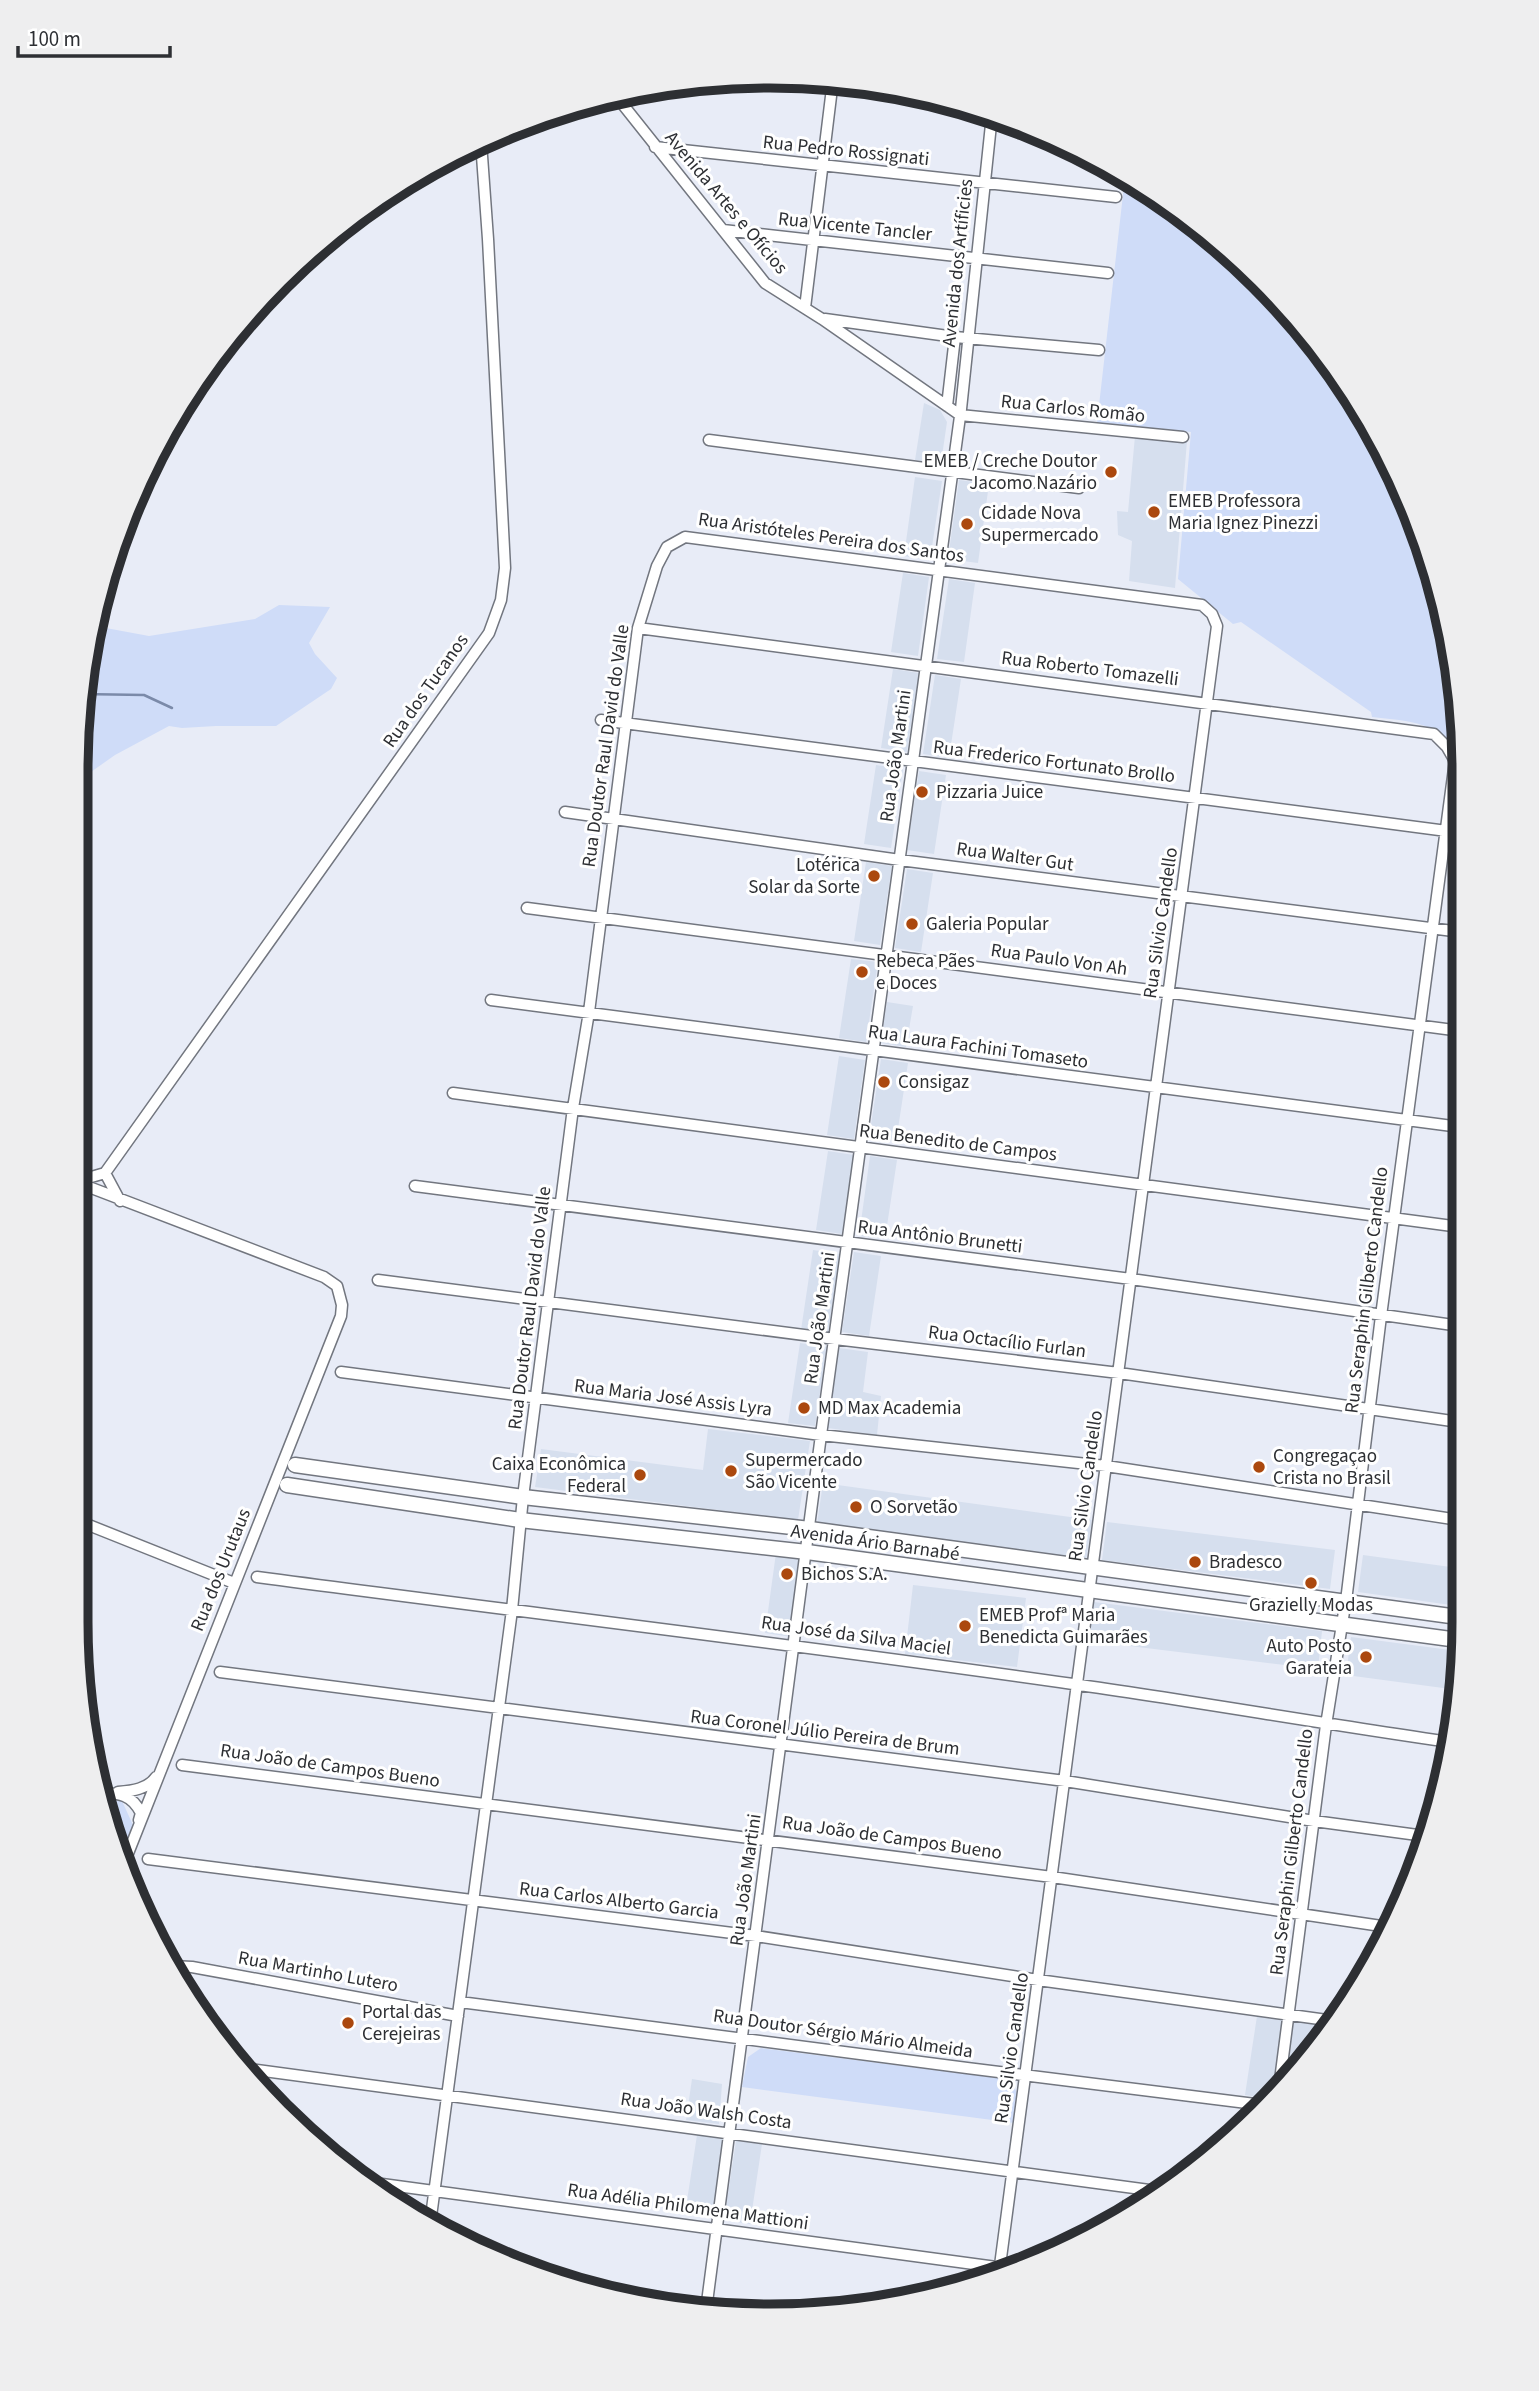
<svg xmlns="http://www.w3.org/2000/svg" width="1539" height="2391" viewBox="0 0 1539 2391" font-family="'Source Sans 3',sans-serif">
<rect width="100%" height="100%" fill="#e8ecf7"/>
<path fill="#d6dfee" d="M924,403L940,410L947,422L941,463L915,460Z
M1135,436L1187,441L1175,588L1129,581L1132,541L1118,535L1117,511L1128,512Z
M915,477L942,481L930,560L904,556Z
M959,480L989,484L978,563L948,559Z
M903,573L929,577L918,656L891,652Z
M949,579L975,583L964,662L937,659Z
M893,669L919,673L907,752L881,748Z
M935,675L961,679L949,758L923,754Z
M876,765L903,769L891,848L864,844Z
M919,771L946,775L934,854L907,850Z
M866,862L892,866L880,945L854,941Z
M907,869L933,873L921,952L895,948Z
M851,959L878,962L866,1042L839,1038Z
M887,1002L913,1006L906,1047L881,1043Z
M839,1056L865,1060L854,1139L827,1135Z
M881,1059L908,1063L896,1142L869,1138Z
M828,1151L854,1155L842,1234L816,1230Z
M870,1156L897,1160L885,1239L859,1236Z
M813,1250L840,1254L828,1333L801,1330Z
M854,1252L881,1256L869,1336L842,1332Z
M800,1343L827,1347L815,1426L788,1423Z
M839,1348L868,1352L863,1392L881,1396L877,1435L828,1428Z
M708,1429L810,1441L798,1520L535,1487L541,1449L703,1470Z
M823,1483L1092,1520L1086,1561L817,1524Z
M1107,1522L1335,1550L1330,1589L1102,1560Z
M776,1553L803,1557L791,1637L765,1633Z
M1363,1555L1458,1568V1606L1358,1592Z
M913,1585L1026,1598L1017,1667L905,1654Z
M1094,1602L1322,1631L1318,1669L1089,1641Z
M1351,1637L1458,1651V1690L1346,1675Z
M1257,2016L1283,2020L1272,2096L1269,2099L1245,2095Z
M1294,2020L1321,2024L1317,2048L1285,2082Z
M692,2079L722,2084L719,2124L686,2120Z
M697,2135L724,2139L712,2218L685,2214Z
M736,2141L762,2144L750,2224L724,2220Z"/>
<path fill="#cfdcf8" d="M1125,177L1192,219L1292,312L1392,462L1440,589L1462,724V759C1445,722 1408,721 1372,717L1371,712L1241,622L1233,624L1178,579L1191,432L1097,423Z
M279,605L330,607L309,643L315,654L337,678L331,689L276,726H216L182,728L169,726L115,755L81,779V679L95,626L149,636L255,619Z
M102,1799L122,1801L133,1825L119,1859L112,1844Z
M761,2048L1005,2079C1023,2090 1018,2105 1015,2123L742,2087L748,2057Z"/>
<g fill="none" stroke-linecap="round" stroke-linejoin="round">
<path stroke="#7b8aa9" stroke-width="2.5" d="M81,694L144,695L172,708"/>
<g stroke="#72767f" stroke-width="13">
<path id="minor" d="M755,79L956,102
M616,96L765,283L822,319L960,415
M655,147L1116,197
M723,230L1108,273
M805,308L833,80
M825,319L955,337L1099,350
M947,406L955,337
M960,415L1183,437
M709,440L1079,488
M638,628L1434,734L1447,747L1455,761L1381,1316L1347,1593L1326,1725L1279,2088
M601,720L1462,833
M565,812L900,860L1461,932
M527,908L1461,1031
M491,1000L1460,1127
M453,1093L1460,1227
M105,1173L120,1201
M81,1180L105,1173L489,633L501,600L505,568L488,239L481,142
M81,1184L324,1277L337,1286L342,1305L341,1316L123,1866
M415,1186L1131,1279L1460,1326
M378,1280L835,1339L1119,1373L1459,1422
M341,1372L821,1435L1106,1466L1459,1520
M81,1522L234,1583
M257,1577C529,1613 801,1645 1073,1684C1199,1702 1324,1724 1450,1742
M220,1672L1065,1781L1314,1821L1425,1836
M182,1765L1052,1877L1388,1927
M118,1792C132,1791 148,1789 156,1777
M100,1794C119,1792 132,1795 141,1813L139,1820
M148,1859L756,1936L1038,1980L1334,2021
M172,1966L192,1967L458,2016
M460,2002C728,2036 995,2073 1263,2105
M242,2068L1164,2192
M360,2181L1011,2269
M430,2224L512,1610L523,1497L573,1108L589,1012L638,628L657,566L667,547L685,537L1202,605L1212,614L1217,626L999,2273
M706,2310L821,1435L961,409L992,115"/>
</g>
<g stroke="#72767f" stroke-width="17">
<path id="major" d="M295,1465L523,1497L810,1529L1458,1617
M287,1485L520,1520L807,1552L1458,1640"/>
</g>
<use href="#minor" stroke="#fff" stroke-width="10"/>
<use href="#major" stroke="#fff" stroke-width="14"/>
</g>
<g fill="#ab480e" stroke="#fff" stroke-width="2.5">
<circle cx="1111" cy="472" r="7"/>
<circle cx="1154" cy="512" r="7"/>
<circle cx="967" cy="524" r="7"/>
<circle cx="922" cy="792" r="7"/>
<circle cx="874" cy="876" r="7"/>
<circle cx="912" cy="924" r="7"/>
<circle cx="862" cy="972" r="7"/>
<circle cx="884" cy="1082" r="7"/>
<circle cx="804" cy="1408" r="7"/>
<circle cx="1259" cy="1467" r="7"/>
<circle cx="731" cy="1471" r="7"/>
<circle cx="640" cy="1475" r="7"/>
<circle cx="856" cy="1507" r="7"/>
<circle cx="1195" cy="1562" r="7"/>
<circle cx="787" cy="1574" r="7"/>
<circle cx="1311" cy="1583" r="7"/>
<circle cx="965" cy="1626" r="7"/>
<circle cx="1366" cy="1657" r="7"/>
<circle cx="348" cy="2023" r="7"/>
</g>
<g text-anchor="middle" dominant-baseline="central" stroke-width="6" stroke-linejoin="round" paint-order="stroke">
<g font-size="19" fill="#2d2f33" stroke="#fff">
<text transform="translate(846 151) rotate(6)">Rua Pedro Rossignati</text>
<text transform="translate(726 203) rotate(50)">Avenida Artes e Ofícios</text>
<text transform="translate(855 227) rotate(6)">Rua Vicente Tancler</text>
<text transform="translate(958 263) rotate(-84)">Avenida dos Artíficies</text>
<text transform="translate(1073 409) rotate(6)">Rua Carlos Romão</text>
<text transform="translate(831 538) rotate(8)">Rua Aristóteles Pereira dos Santos</text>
<text transform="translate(1090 669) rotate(7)">Rua Roberto Tomazelli</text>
<text transform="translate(426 691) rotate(-55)">Rua dos Tucanos</text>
<text transform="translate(606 746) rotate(-82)">Rua Doutor Raul David do Valle</text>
<text transform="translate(896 756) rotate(-82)">Rua João Martini</text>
<text transform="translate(1054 762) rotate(7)">Rua Frederico Fortunato Brollo</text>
<text transform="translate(1015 857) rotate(8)">Rua Walter Gut</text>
<text transform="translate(1161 923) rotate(-82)">Rua Silvio Candello</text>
<text transform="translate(1059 960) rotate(8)">Rua Paulo Von Ah</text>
<text transform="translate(978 1047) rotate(8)">Rua Laura Fachini Tomaseto</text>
<text transform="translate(958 1143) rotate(7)">Rua Benedito de Campos</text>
<text transform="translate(940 1237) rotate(7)">Rua Antônio Brunetti</text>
<text transform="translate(1367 1290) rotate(-83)">Rua Seraphin Gilberto Candello</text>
<text transform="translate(530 1308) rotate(-83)">Rua Doutor Raul David do Valle</text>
<text transform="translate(820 1318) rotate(-82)">Rua João Martini</text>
<text transform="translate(1007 1342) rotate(7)">Rua Octacílio Furlan</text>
<text transform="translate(673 1398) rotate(7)">Rua Maria José Assis Lyra</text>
<text transform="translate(1086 1486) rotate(-82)">Rua Silvio Candello</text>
<text transform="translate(875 1543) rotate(8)">Avenida Ário Barnabé</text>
<text transform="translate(221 1570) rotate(-68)">Rua dos Urutaus</text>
<text transform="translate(856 1636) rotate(8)">Rua José da Silva Maciel</text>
<text transform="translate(825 1733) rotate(7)">Rua Coronel Júlio Pereira de Brum</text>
<text transform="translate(330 1766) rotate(8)">Rua João de Campos Bueno</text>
<text transform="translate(892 1838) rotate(8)">Rua João de Campos Bueno</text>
<text transform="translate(1292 1852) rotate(-83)">Rua Seraphin Gilberto Candello</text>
<text transform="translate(746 1880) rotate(-82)">Rua João Martini</text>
<text transform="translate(619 1901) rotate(7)">Rua Carlos Alberto Garcia</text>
<text transform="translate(318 1972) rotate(10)">Rua Martinho Lutero</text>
<text transform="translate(843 2034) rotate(8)">Rua Doutor Sérgio Mário Almeida</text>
<text transform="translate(1012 2048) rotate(-82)">Rua Silvio Candello</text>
<text transform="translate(706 2111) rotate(8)">Rua João Walsh Costa</text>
<text transform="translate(688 2207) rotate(8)">Rua Adélia Philomena Mattioni</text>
</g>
<g font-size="19" fill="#2d2f33" stroke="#fff" text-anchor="start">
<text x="1097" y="461" text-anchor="end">EMEB / Creche Doutor<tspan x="1097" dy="22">Jacomo Nazário</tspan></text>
<text x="1168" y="501">EMEB Professora<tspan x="1168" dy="22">Maria Ignez Pinezzi</tspan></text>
<text x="981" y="513">Cidade Nova<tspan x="981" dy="22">Supermercado</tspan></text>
<text x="936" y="792">Pizzaria Juice</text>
<text x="860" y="865" text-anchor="end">Lotérica<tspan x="860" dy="22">Solar da Sorte</tspan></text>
<text x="926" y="924">Galeria Popular</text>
<text x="876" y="961">Rebeca Pães<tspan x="876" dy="22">e Doces</tspan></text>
<text x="898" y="1082">Consigaz</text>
<text x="818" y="1408">MD Max Academia</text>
<text x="1273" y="1456">Congregaçao<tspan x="1273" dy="22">Crista no Brasil</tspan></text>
<text x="745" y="1460">Supermercado<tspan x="745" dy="22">São Vicente</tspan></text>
<text x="626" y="1464" text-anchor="end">Caixa Econômica<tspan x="626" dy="22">Federal</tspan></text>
<text x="870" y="1507">O Sorvetão</text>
<text x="1209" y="1562">Bradesco</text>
<text x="801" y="1574">Bichos S.A.</text>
<text x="1311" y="1605" text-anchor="middle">Grazielly Modas</text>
<text x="979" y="1615">EMEB Profª Maria<tspan x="979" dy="22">Benedicta Guimarães</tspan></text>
<text x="1352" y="1646" text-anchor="end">Auto Posto<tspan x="1352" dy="22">Garateia</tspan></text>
<text x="362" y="2012">Portal das<tspan x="362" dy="22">Cerejeiras</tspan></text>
</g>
</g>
<path d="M0 0H1539V2391H0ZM770 88H770A682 682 0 0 1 1452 770V1622A682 682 0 0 1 770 2304H770A682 682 0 0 1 88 1622V770A682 682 0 0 1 770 88Z" fill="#eeeeef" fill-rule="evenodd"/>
<path fill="none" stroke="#2d2f33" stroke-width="9" d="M770 88H770A682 682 0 0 1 1452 770V1622A682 682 0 0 1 770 2304H770A682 682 0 0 1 88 1622V770A682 682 0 0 1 770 88Z"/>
<path d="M18 46v10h152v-10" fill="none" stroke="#2d2f33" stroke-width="3.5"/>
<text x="28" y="46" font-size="21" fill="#2d2f33" stroke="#ffffff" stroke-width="5" paint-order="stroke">100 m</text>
</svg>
